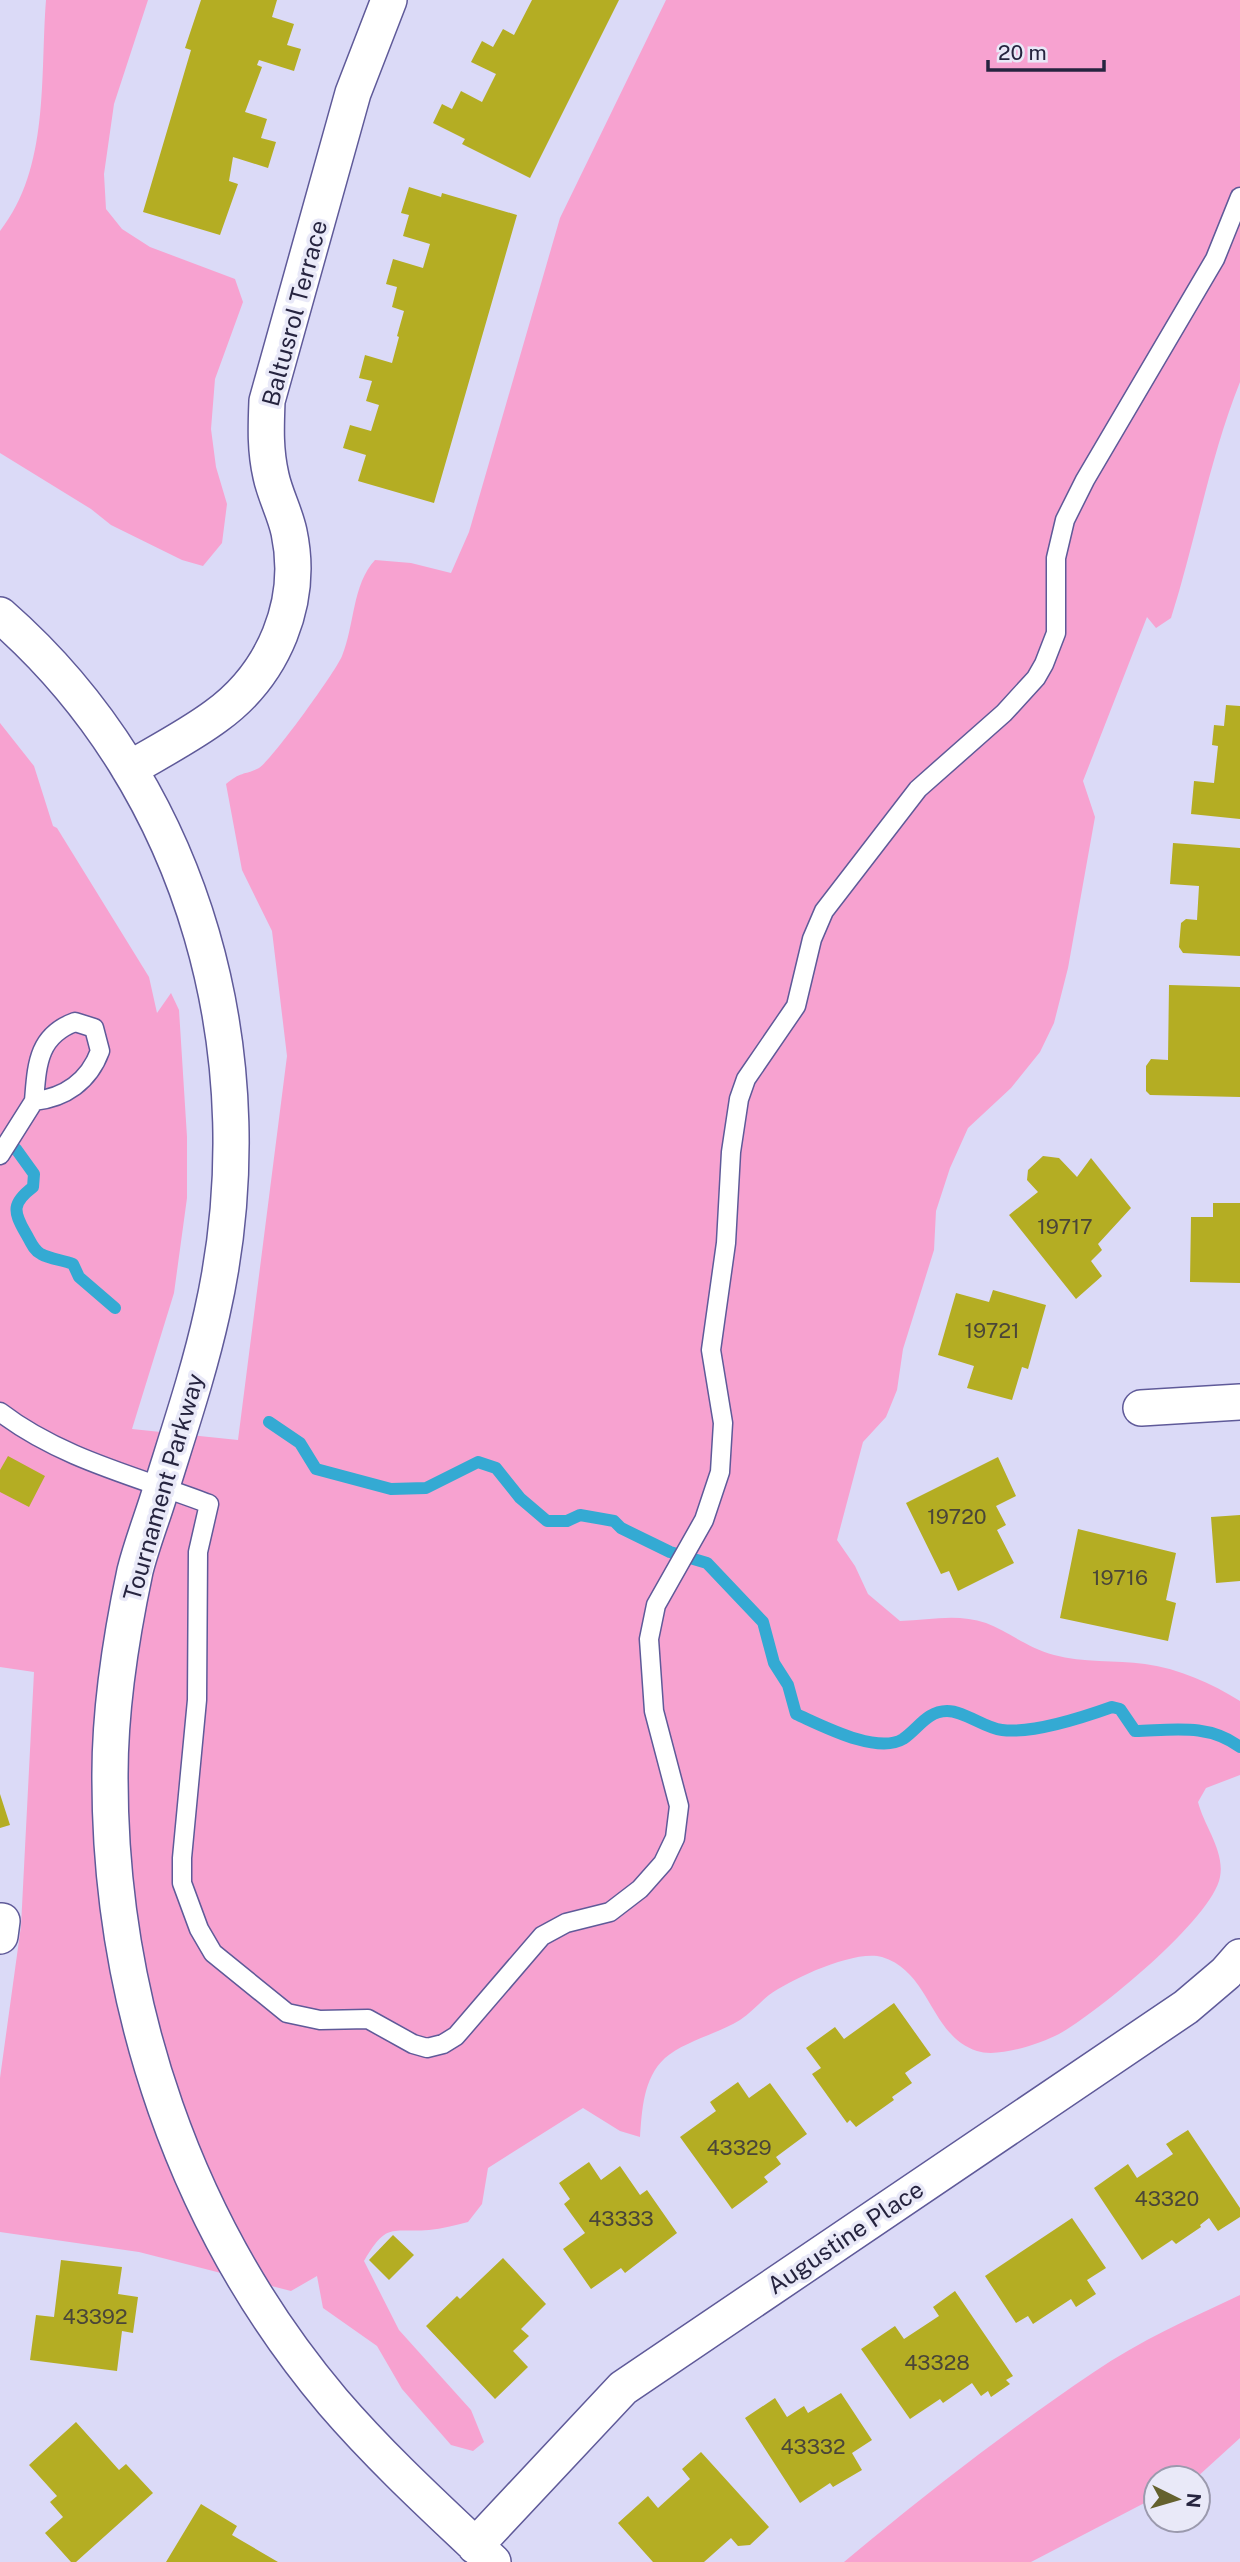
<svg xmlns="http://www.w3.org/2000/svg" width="1240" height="2562" viewBox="0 0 1240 2562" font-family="'Public Sans',sans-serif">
<rect width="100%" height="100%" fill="#dbdaf7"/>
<path fill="#f7a2d0" d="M46,0H148L114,104L104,174L106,209L122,229L150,247L235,279L243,302L215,379L211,429L216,467L227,504L222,543L203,566L182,560L111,525L91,509L0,453V231C50,168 40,76 46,0Z
M666,0H1240V382C1210,457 1196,539 1171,618L1156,628L1147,617L1083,781L1095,817L1068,968L1054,1023L1040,1052L1011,1088L968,1128L950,1168L936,1211L934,1250L903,1349L897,1390L886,1417L863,1442L837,1540L855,1566L868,1594L900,1621C930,1620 957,1613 986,1623C1009,1632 1028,1648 1054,1655C1083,1663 1115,1660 1145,1664C1180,1669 1211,1683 1240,1701V1775L1206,1788L1198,1802C1204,1826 1225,1851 1220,1877C1213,1918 1096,2014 1059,2034C1040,2044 998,2058 977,2051C930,2036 931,1972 882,1957C855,1949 791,1979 769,1995C759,2003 751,2013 740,2020C719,2033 683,2042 665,2058C643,2078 642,2111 640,2137L620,2131L583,2108L488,2168L482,2204L468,2222C455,2225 442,2229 429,2230C392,2233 387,2221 364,2261L399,2330L471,2410L484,2442L473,2451L451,2445L402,2389L377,2346L323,2308L317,2276L291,2291L139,2252L0,2232V2078L21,1926L34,1672L0,1667V723L34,766L53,826L57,828L149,977L157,1013L171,993L179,1010L187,1137V1198L174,1293L132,1429L238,1440L287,1056L272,931L242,870L226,784C241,771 246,775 259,768C272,760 336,671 342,656C355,624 352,585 375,560L411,563L451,573L469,532L560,218Z
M1240,2295V2438L1196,2478H1156V2497L1031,2562H844C924,2495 1008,2430 1094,2372C1139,2341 1191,2318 1240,2295Z"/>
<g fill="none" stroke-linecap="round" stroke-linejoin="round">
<path stroke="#34aad3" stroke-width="12" d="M0,1148L16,1149L34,1174L33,1187C12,1203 13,1211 25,1232C30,1240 33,1250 41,1254C50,1259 63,1260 73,1264L79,1277L115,1308
M269,1422L300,1443L316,1469L391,1489L426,1488L478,1462L496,1468L520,1498L547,1521H567L580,1515L614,1521L621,1528L670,1552L707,1563L763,1622L774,1663L788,1685L796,1714C821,1725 877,1755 903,1739C918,1729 927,1711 947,1711C965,1711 984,1728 1002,1730C1032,1734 1084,1717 1112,1707L1120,1709L1135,1731C1173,1730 1208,1723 1240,1747"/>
</g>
<path fill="#b4ad23" d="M201,0H277L272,17L294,24L287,45L301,49L294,71L259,60L257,65L262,67L245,112L267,119L261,138L276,142L268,168L233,157L229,181L238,184L220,235L143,212L191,50L185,48Z
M532,0H619L530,178L462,144L465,139L433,123L442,104L452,109L461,91L482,102L496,74L471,62L482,41L493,47L503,29L514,35Z
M409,187L441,197L442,193L517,215L434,503L358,481L366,455L343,448L350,425L371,431L379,405L366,401L372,381L359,378L365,355L392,363L399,337L397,336L404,311L392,307L397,287L386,284L393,259L423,268L430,244L403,236L409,215L401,213Z
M1226,705L1240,706V819L1191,814L1194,781L1214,783L1218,746L1212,745L1214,725L1224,726Z
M1173,843L1240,848V956L1183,953L1179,947L1181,923L1186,919L1197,920L1199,886L1170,884Z
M1169,985L1240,987V1097L1150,1095L1146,1091V1066L1151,1059L1168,1060Z
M1043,1156L1059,1158L1077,1177L1091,1158L1131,1208L1098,1244L1102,1250L1091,1261L1102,1276L1076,1299L1009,1215L1038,1192L1027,1180L1028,1170Z
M1213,1203H1240V1283L1190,1282L1191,1217H1213Z
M993,1290L1046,1305L1028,1369L1022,1367L1012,1400L967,1388L974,1366L938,1355L956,1293L989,1302Z
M8,1456L45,1476L29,1507L0,1492V1470Z
M998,1457L1016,1496L996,1506L1006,1525L997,1530L1014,1563L958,1591L949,1571L941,1574L906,1503Z
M1240,1515V1581L1216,1583L1211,1517Z
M1078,1529L1176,1553L1166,1600L1176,1603L1168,1641L1060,1618Z
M0,1794L10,1825L0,1828Z
M894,2003L931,2055L905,2073L912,2083L892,2097L894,2100L856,2127L850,2120L847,2123L812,2074L821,2068L806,2048L835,2027L844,2039Z
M738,2082L749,2098L770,2083L807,2134L776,2157L781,2164L764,2177L768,2182L732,2209L680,2137L716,2111L710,2102Z
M1188,2130L1240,2208V2217L1218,2231L1209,2218L1200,2225L1201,2227L1176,2244L1172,2240L1142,2260L1094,2188L1128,2164L1137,2178L1173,2154L1166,2144Z
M589,2162L601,2180L620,2166L640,2195L647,2190L677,2233L625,2273L621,2268L591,2289L563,2249L585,2233L564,2204L570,2199L559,2183Z
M1072,2218L1106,2268L1087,2280L1096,2294L1076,2307L1071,2299L1033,2324L1028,2316L1016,2323L985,2276Z
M393,2235L414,2255L389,2280L369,2260Z
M503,2258L546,2304L521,2329L529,2336L513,2351L528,2367L495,2399L426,2326L457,2296L460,2299Z
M61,2260L122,2267L118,2294L138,2297L133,2333L122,2331L117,2371L30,2360L36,2315L54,2317Z
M955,2291L1013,2376L1006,2380L1010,2384L991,2397L988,2391L981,2396L972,2383L943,2403L940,2399L910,2419L861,2349L895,2326L904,2339L939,2316L933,2307Z
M841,2393L872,2440L852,2453L862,2470L833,2487L830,2483L800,2503L745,2418L775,2398L787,2417L804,2406L808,2413Z
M76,2422L119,2470L126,2464L153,2493L76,2562H71L45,2533L63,2517L50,2502L57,2496L29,2465Z
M701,2452L769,2527L750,2545L738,2546L731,2538L704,2562H653L618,2523L648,2496L658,2508L690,2479L682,2469Z
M201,2504L237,2526L232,2535L278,2562H166Z"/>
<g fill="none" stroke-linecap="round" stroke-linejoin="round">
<g stroke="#5f5a99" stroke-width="21">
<path id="lane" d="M0,1155L34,1101C65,1098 89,1081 100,1051L94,1028L75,1022C37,1036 37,1066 34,1101
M0,1412C61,1459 139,1477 209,1504L198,1552L197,1700L182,1858V1883L199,1929L213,1953L287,2013L320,2020L368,2019L413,2044L427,2048L443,2044L456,2036L542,1936L566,1923L610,1912L640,1889L663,1863L675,1838L679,1806L654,1711L649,1639L656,1605L704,1520L720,1472L723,1423L711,1350L726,1243L731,1152L739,1099L746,1079L796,1006L812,939L824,911L918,789L1004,713L1036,678L1044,664L1056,633V558L1065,520L1085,480L1215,259L1240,197"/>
</g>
<g stroke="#5f5a99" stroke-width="38">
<path id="street" d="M0,615C198,788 269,1061 212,1313C199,1372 179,1431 161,1489C153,1516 142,1543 135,1571C121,1637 110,1707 110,1774C109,2002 185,2227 333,2402C382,2459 438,2510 493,2562
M129,769C158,752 189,736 216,716C274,674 304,602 289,532C285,513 275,495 271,476C265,450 266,427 267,401L353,93L389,0
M1141,1408L1240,1402
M0,1936L2,1921
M475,2546L623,2388L1186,2007L1226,1973L1240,1957"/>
</g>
<use href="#lane" stroke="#fff" stroke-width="18"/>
<use href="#street" stroke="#fff" stroke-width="35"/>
</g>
<g text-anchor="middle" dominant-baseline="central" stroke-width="7" stroke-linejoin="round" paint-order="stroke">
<g font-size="21" fill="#4a4638">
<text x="1065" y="1226">19717</text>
<text x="992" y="1330">19721</text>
<text x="957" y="1516">19720</text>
<text x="1120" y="1577">19716</text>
<text x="739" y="2147">43329</text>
<text x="1167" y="2198">43320</text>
<text x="621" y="2218">43333</text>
<text x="95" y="2316">43392</text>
<text x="937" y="2362">43328</text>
<text x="813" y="2446">43332</text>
</g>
<g font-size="24" fill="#26243f" stroke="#e9e9f8">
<text transform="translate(294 313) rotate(-75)">Baltusrol Terrace</text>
<text transform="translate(163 1487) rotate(-74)">Tournament Parkway</text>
<text transform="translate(845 2237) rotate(-34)">Augustine Place</text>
</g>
</g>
<g transform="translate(1177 2499) rotate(95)"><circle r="33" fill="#e9e9f8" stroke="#9b9aae" stroke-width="2"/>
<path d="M0-5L12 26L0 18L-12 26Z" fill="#64612e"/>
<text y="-10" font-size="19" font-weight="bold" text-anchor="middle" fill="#26243f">N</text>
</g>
<path d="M988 60v10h116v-10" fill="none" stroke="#26243f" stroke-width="3.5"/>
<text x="998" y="60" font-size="21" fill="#26243f" stroke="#e9e9f8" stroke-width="5" paint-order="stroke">20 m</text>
</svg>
